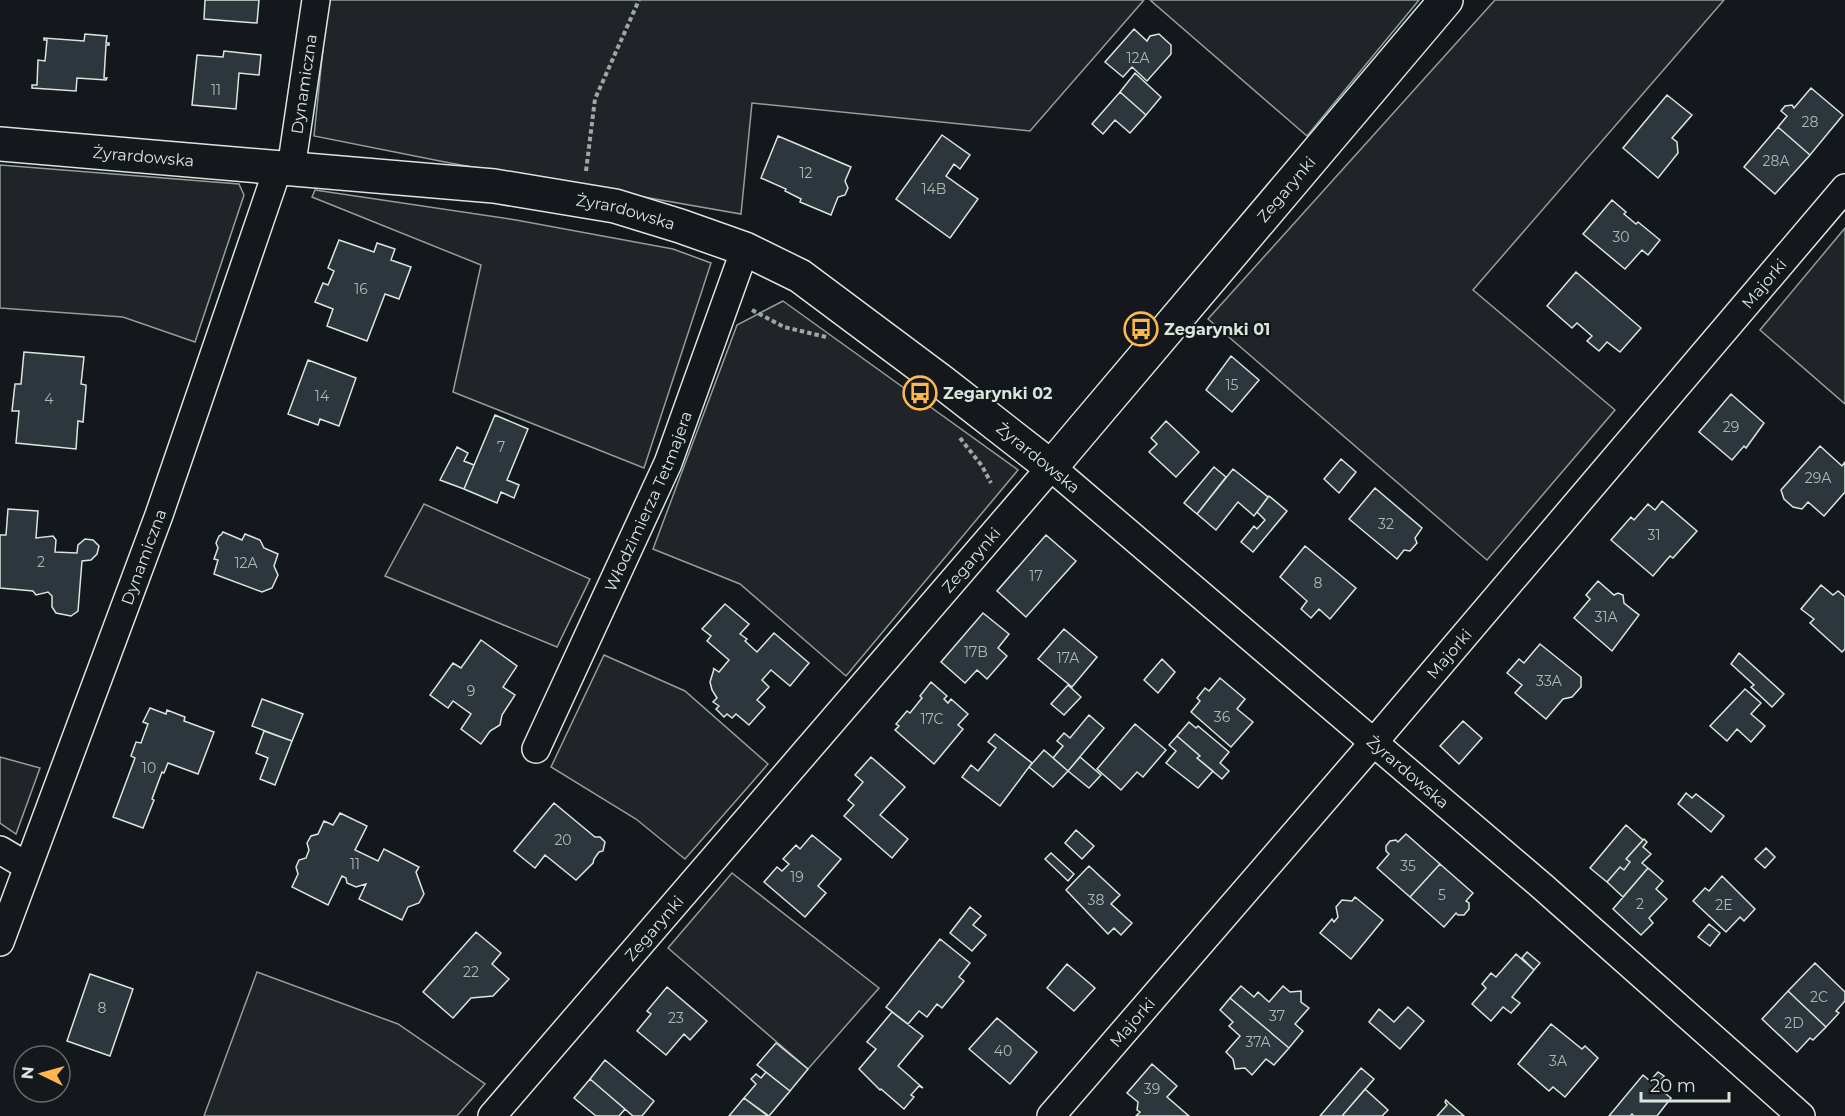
<svg xmlns="http://www.w3.org/2000/svg" width="1845" height="1116" viewBox="0 0 1845 1116" font-family="Montserrat,sans-serif">
<rect width="100%" height="100%" fill="#14181c"/>
<path fill="#202428" stroke="#939e99" stroke-width="1.5" d="M328,0H1144L1030,131L752,103L741,214L450,163L314,136Z
M1150,0H1419L1307,136Z
M1495,0H1724L1473,290L1615,410L1487,560L1208,319Z
M0,165L239,184L244,195L195,342L123,317L0,308Z
M315,190L516,220L673,249L711,263L644,468L453,392L481,265L312,197Z
M1845,228V404L1760,330Z
M783,301L1018,470L846,676L740,584L653,549L737,325Z
M424,504L590,579L557,647L385,576Z
M604,655L685,691L768,764L685,859L636,819L551,767Z
M0,757L40,768L16,834L0,823Z
M732,873L879,988L808,1069L668,948Z
M257,972L398,1024L485,1084L457,1116H204Z"/>
<path fill="#2c363c" stroke="#d8e6dc" stroke-width="1.5" d="M205,0H259L257,23L204,19Z
M1134,29L1147,41L1150,36L1159,34L1171,45V54L1147,81L1132,67L1123,77L1105,62Z
M85,34L107,36L106,43H109V45H106L104,78H107L106,80L77,78L76,91L32,88V85H37L38,60L45,61L47,40H44V38L84,41Z
M224,51L261,55L259,75L239,73L236,109L192,105L197,55L223,57Z
M1135,73L1161,97L1146,115L1120,92Z
M1811,88L1843,115L1810,155L1778,127L1787,116L1781,111L1785,106L1792,105L1794,108Z
M1120,92L1146,115L1130,133L1115,120L1103,134L1092,124Z
M1667,95L1692,115L1672,138L1677,142L1678,153L1658,178L1623,148Z
M1778,127L1810,155L1775,194L1744,167Z
M942,135L970,155L960,169L954,164L946,176L978,199L950,238L896,199Z
M778,136L851,167L845,181L848,188L845,195L838,197L831,215L800,202L801,199L785,191L786,189L761,178Z
M1612,200L1626,212L1624,214L1636,224L1638,222L1660,240L1648,255L1642,250L1625,269L1583,234Z
M339,240L374,252L377,243L395,249L391,260L411,267L399,299L385,294L367,341L327,326L333,309L315,302L323,283L328,285L334,271L328,268Z
M1576,272L1641,328L1620,352L1607,342L1599,351L1587,341L1592,336L1577,323L1572,328L1547,306Z
M24,352L84,357L81,384L86,385V388L83,422L78,421L76,449L16,443L19,411H12L15,384H21Z
M1231,356L1259,380L1232,412L1206,390Z
M308,360L356,378L339,426L320,419L318,425L288,414Z
M1731,394L1764,423L1746,448L1744,446L1732,460L1699,432Z
M495,415L528,429L507,480L519,485L514,498L501,492L497,503L464,489Z
M1166,421L1199,452L1176,477L1149,452L1157,444L1151,438Z
M1820,446L1842,466L1845,462V492L1824,516L1808,502L1802,509L1793,507L1784,499L1781,490Z
M457,447L468,453L464,461L474,465L464,489L440,480Z
M1341,459L1356,472L1339,493L1324,479Z
M1214,467L1226,477L1197,514L1184,503Z
M1233,469L1268,497L1254,516L1238,502L1216,530L1197,514Z
M1375,488L1422,528L1415,538L1417,543L1410,551L1404,550L1397,559L1349,519Z
M1269,496L1287,511L1253,552L1241,542L1254,526L1257,529L1265,520L1257,512Z
M1662,501L1697,531L1673,558L1670,556L1653,576L1611,540L1631,517L1634,520L1648,504L1655,510Z
M8,509L38,511L36,538L53,536L56,540L55,552L77,553L78,545L85,539L93,540L99,546L97,554L91,560L82,561L78,611L71,616L56,613L52,607V596L48,592L36,595L33,591L0,588V535H6Z
M223,532L242,540L245,534L260,540L264,548L278,554L274,566L278,575L272,588L262,592L214,574L218,560L214,559L218,548L216,543L219,536L221,535Z
M1046,535L1076,561L1026,617L997,591Z
M1305,546L1356,588L1330,619L1319,609L1311,618L1301,609L1307,601L1280,577Z
M1598,581L1614,595L1618,593L1623,595L1624,603L1639,615L1612,651L1574,618L1590,599L1586,595Z
M1821,585L1833,595L1838,591L1845,597V649L1842,652L1810,623L1814,619L1801,609Z
M725,604L749,624L740,634L747,639L745,641L757,652L774,633L809,663L790,686L771,670L762,680L769,687L757,700L765,707L749,725L736,714L732,718L727,714L724,717L716,709L719,706L713,702L717,698L712,690L710,682L714,669L713,668L719,672L729,660L707,641L711,636L702,629Z
M983,613L1009,634L998,648L1007,656L987,679L977,670L965,683L941,662Z
M1064,629L1097,657L1072,687L1038,659Z
M481,640L517,666L503,687L515,695L502,715L500,725L490,731L481,744L461,729L471,714L453,701L448,708L430,695L453,663L461,668Z
M1540,644L1581,677V687L1572,697L1563,699L1546,719L1515,693L1522,685L1507,673L1519,659L1524,663Z
M1739,653L1784,694L1772,707L1751,687L1754,685L1731,664Z
M1162,659L1175,672L1158,693L1144,680Z
M1220,678L1245,699L1237,709L1253,722L1231,747L1191,712L1200,701L1197,698L1205,688L1209,691Z
M931,682L947,696L944,699L948,703L951,699L968,714L958,725L963,729L934,764L895,730L899,726L896,724L907,711L910,713L922,698L920,696Z
M1068,685L1081,697L1064,715L1051,704Z
M1745,689L1761,703L1751,714L1765,726L1751,742L1737,729L1727,741L1710,726Z
M262,699L303,714L292,741L252,726Z
M150,708L166,714L167,710L185,717L184,721L214,732L198,774L168,763L164,773L162,772L152,799L154,800L143,828L113,817L135,758L131,756L136,742L141,743L148,724L143,722Z
M1089,715L1104,728L1068,771L1053,758L1063,746L1057,741L1064,733L1070,738Z
M1463,721L1482,738L1459,764L1440,746Z
M1189,722L1196,728L1198,726L1229,752L1220,763L1229,771L1222,779L1197,758L1200,756L1177,736Z
M1135,724L1166,750L1143,777L1137,772L1121,790L1097,769Z
M264,731L292,741L275,785L260,779L268,758L256,753Z
M995,734L1032,763L1000,806L962,777L971,765L978,771L996,748L988,742Z
M1177,736L1200,756L1197,758L1213,771L1198,788L1166,763L1176,751L1169,745Z
M1044,750L1068,771L1053,787L1029,767Z
M871,757L905,787L880,815L908,839L892,858L844,816L854,805L848,800L863,782L855,775Z
M1080,757L1101,775L1089,788L1068,771Z
M1686,793L1692,798L1696,794L1724,816L1711,832L1678,804Z
M554,803L595,837H600L605,842L603,851L599,852L594,859L593,863L576,880L545,855L535,868L514,851Z
M340,813L367,826L355,850L378,861L384,849L419,867L416,872L424,894L419,903L408,907L402,920L359,899L366,884L356,887L347,883L346,878L342,876L328,905L292,887L298,874L296,867L299,860L306,858L309,850L307,843L311,836L318,834L324,821L333,825Z
M1626,825L1643,840L1626,859L1630,862L1624,870L1620,867L1607,882L1590,868Z
M1076,830L1094,846L1082,859L1065,843Z
M1406,834L1440,864L1410,897L1377,868L1389,854L1386,851V846L1390,841L1396,840L1398,842Z
M812,835L841,859L818,886L826,893L805,917L764,882L777,867L782,871L789,864L783,859L796,845L800,849Z
M1644,839L1647,842L1643,847L1651,854L1642,863L1648,868L1623,897L1607,882L1620,867L1624,870L1630,862L1626,859Z
M1766,848L1775,857L1765,868L1755,859Z
M1051,853L1074,874L1068,881L1045,859Z
M1440,864L1473,893L1466,901L1469,903V909L1464,915H1458L1456,913L1444,927L1410,897Z
M1089,866L1120,895L1111,904L1132,923L1121,935L1114,928L1108,934L1066,890Z
M1648,868L1663,881L1656,889L1667,899L1649,918L1653,923L1641,935L1613,909Z
M1722,876L1755,909L1744,921L1740,917L1726,932L1693,901L1705,888L1709,891Z
M1355,897L1383,920L1351,959L1320,933L1332,919L1334,922L1338,917L1336,907L1342,900L1352,901Z
M970,907L981,916L973,925L986,935L972,951L950,933Z
M1709,924L1720,933L1710,946L1698,937Z
M476,932L501,953L492,964L509,979L493,996L471,998L453,1018L423,992Z
M940,939L970,963L959,977L964,981L942,1008L937,1004L927,1017L919,1011L908,1024L886,1007Z
M1527,952L1540,963L1534,970L1522,958Z
M1516,954L1534,970L1512,997L1520,1003L1511,1013L1503,1007L1491,1021L1472,1004L1486,988L1482,984L1491,973L1496,977Z
M1815,963L1845,992V1001L1836,1011L1839,1013L1826,1027L1788,991Z
M1067,964L1095,988L1074,1011L1047,988Z
M90,974L133,989L110,1056L67,1041Z
M1241,986L1254,997L1258,992L1269,1002L1283,986L1290,992L1301,991V1002L1309,1008L1295,1024L1303,1031L1289,1048L1230,998Z
M667,987L707,1021L690,1040L684,1034L666,1055L637,1031L651,1014L647,1011Z
M1788,991L1826,1027L1813,1040L1810,1038L1797,1052L1762,1019Z
M1230,998L1289,1048L1274,1065L1266,1059L1252,1075L1245,1068L1235,1069L1233,1059L1226,1052L1240,1036L1229,1026L1233,1022L1220,1010Z
M1408,1007L1424,1021L1400,1049L1369,1022L1379,1009L1394,1022Z
M892,1012L923,1036L898,1066L923,1088L919,1086L911,1095L914,1097L904,1109L881,1089L880,1090L859,1069L876,1049L867,1042Z
M997,1018L1037,1052L1010,1084L969,1049Z
M1551,1024L1582,1049L1585,1046L1598,1058L1565,1097L1553,1087L1549,1091L1518,1064Z
M776,1043L808,1069L790,1091L757,1065Z
M605,1060L654,1101L642,1116H633L590,1079Z
M1152,1064L1177,1086L1167,1097L1189,1116H1136L1140,1112L1137,1110L1138,1102L1127,1093Z
M1361,1068L1374,1079L1342,1116H1320Z
M766,1072L790,1091L769,1116L744,1098L756,1084L751,1079L756,1074L761,1078Z
M1658,1072L1664,1076L1656,1086L1671,1098L1657,1116H1634L1632,1114L1630,1116H1609L1643,1075L1650,1081Z
M590,1079L625,1109L619,1116H596L574,1098Z
M1365,1089L1388,1110L1382,1116H1342Z
M744,1098L768,1116H729Z
M1446,1100L1449,1103L1464,1116H1437L1447,1105L1445,1102Z"/>
<g fill="none" stroke-linecap="round" stroke-linejoin="round">
<g stroke="#d8e6dc" stroke-width="30">
<g id="minor">
<path id="s1" d="M291,169L316,0"/>
<path id="s2" d="M536,749L668,463L745,249"/>
<path d="M0,850L27,866"/>
<path id="s3" d="M0,942L159,515L278,168"/>
<path id="s4" d="M492,1116L1051,467L1543,887L1801,1116"/>
<path id="s5" d="M1051,1116L1374,742L1845,188"/>
</g>
</g>
<g stroke="#d8e6dc" stroke-width="36">
<g id="tertiary">
<path id="s6" d="M0,144L494,186L615,206L680,226L745,249L800,276L942,382L1051,467L1446,0"/>
</g>
</g>
<path stroke="#9da8a2" stroke-width="4" stroke-dasharray="4.5 3" stroke-linecap="butt" d="M586,171L595,99L639,0
M752,310L784,327L826,337
M960,438L982,466L991,483"/>
<use href="#minor" stroke="#14181c" stroke-width="27"/>
<use href="#tertiary" stroke="#14181c" stroke-width="33"/>
</g>
<defs>
<g id="bus-ring" transform="scale(1.725)"><circle r="9.5" fill="#14181c" stroke="#ffb74d" stroke-width="1.5"/><path d="M-5-6H5V4H4V6H2V4H-2V6H-4V4H-5ZM-3.5-4V0h7V-4ZM-3.5 1.2v1.5H-2V1.2ZM2 1.2v1.5H3.5V1.2Z" fill="#ffb74d"/></g>
</defs>
<g fill-rule="evenodd">
<use href="#bus-ring" x="1141" y="329"/>
<use href="#bus-ring" x="920" y="393"/>
</g>
<g text-anchor="middle" dominant-baseline="central" stroke-width="4.5" stroke-linejoin="round" paint-order="stroke">
<g font-size="14" fill="#adbab4">
<text x="1138" y="58">12A</text>
<text x="216" y="90">11</text>
<text x="1810" y="122">28</text>
<text x="1776" y="161">28A</text>
<text x="806" y="173">12</text>
<text x="934" y="189">14B</text>
<text x="1621" y="237">30</text>
<text x="361" y="289">16</text>
<text x="1232" y="385">15</text>
<text x="322" y="396">14</text>
<text x="49" y="399">4</text>
<text x="1731" y="427">29</text>
<text x="501" y="447">7</text>
<text x="1818" y="478">29A</text>
<text x="1386" y="524">32</text>
<text x="1654" y="535">31</text>
<text x="41" y="562">2</text>
<text x="246" y="563">12A</text>
<text x="1036" y="576">17</text>
<text x="1318" y="583">8</text>
<text x="1606" y="617">31A</text>
<text x="976" y="652">17B</text>
<text x="1068" y="658">17A</text>
<text x="1549" y="681">33A</text>
<text x="471" y="691">9</text>
<text x="1222" y="717">36</text>
<text x="932" y="719">17C</text>
<text x="149" y="768">10</text>
<text x="563" y="840">20</text>
<text x="355" y="864">11</text>
<text x="1408" y="866">35</text>
<text x="797" y="877">19</text>
<text x="1442" y="895">5</text>
<text x="1096" y="900">38</text>
<text x="1640" y="904">2</text>
<text x="1724" y="905">2E</text>
<text x="471" y="972">22</text>
<text x="1819" y="997">2C</text>
<text x="102" y="1008">8</text>
<text x="1277" y="1016">37</text>
<text x="676" y="1018">23</text>
<text x="1794" y="1023">2D</text>
<text x="1258" y="1042">37A</text>
<text x="1003" y="1051">40</text>
<text x="1558" y="1061">3A</text>
<text x="1152" y="1089">39</text>
</g>
<g font-size="16" fill="#d8e6dc" stroke="#14181c">
<text stroke="none"><textPath href="#s1" startOffset="86">Dynamiczna</textPath></text>
<text stroke="none"><textPath href="#s6" startOffset="144">Żyrardowska</textPath></text>
<text stroke="none"><textPath href="#s6" startOffset="1496">Zegarynki</textPath></text>
<text stroke="none"><textPath href="#s6" startOffset="630">Żyrardowska</textPath></text>
<text stroke="none"><textPath href="#s5" startOffset="1096">Majorki</textPath></text>
<text transform="translate(1038 458) rotate(39)">Żyrardowska</text>
<text stroke="none"><textPath href="#s2" startOffset="272">Włodzimierza Tetmajera</textPath></text>
<text stroke="none"><textPath href="#s3" startOffset="411">Dynamiczna</textPath></text>
<text stroke="none"><textPath href="#s4" startOffset="734">Zegarynki</textPath></text>
<text stroke="none"><textPath href="#s5" startOffset="610">Majorki</textPath></text>
<text stroke="none"><textPath href="#s4" startOffset="1326">Żyrardowska</textPath></text>
<text stroke="none"><textPath href="#s4" startOffset="248">Zegarynki</textPath></text>
<text stroke="none"><textPath href="#s5" startOffset="124">Majorki</textPath></text>
</g>
<g font-size="16" font-weight="bold" fill="#d8e6dc" stroke="#14181c" text-anchor="start">
<text x="1164" y="329">Zegarynki 01</text>
<text x="943" y="393">Zegarynki 02</text>
</g>
</g>
<g transform="translate(42 1074) rotate(275)"><circle r="28" fill="#14181c" stroke="#626a69" stroke-width="1.5"/>
<path d="M0-4.5L10 22L0 15L-10 22Z" fill="#ffb74d"/>
<text y="-9" font-size="16" font-weight="bold" text-anchor="middle" fill="#d8e6dc">N</text>
</g>
<path d="M1641 1092v9h88v-9" fill="none" stroke="#d8e6dc" stroke-width="3"/>
<text x="1650" y="1092" font-size="18" fill="#d8e6dc" stroke="#14181c" stroke-width="4.5" paint-order="stroke">20 m</text>
</svg>
